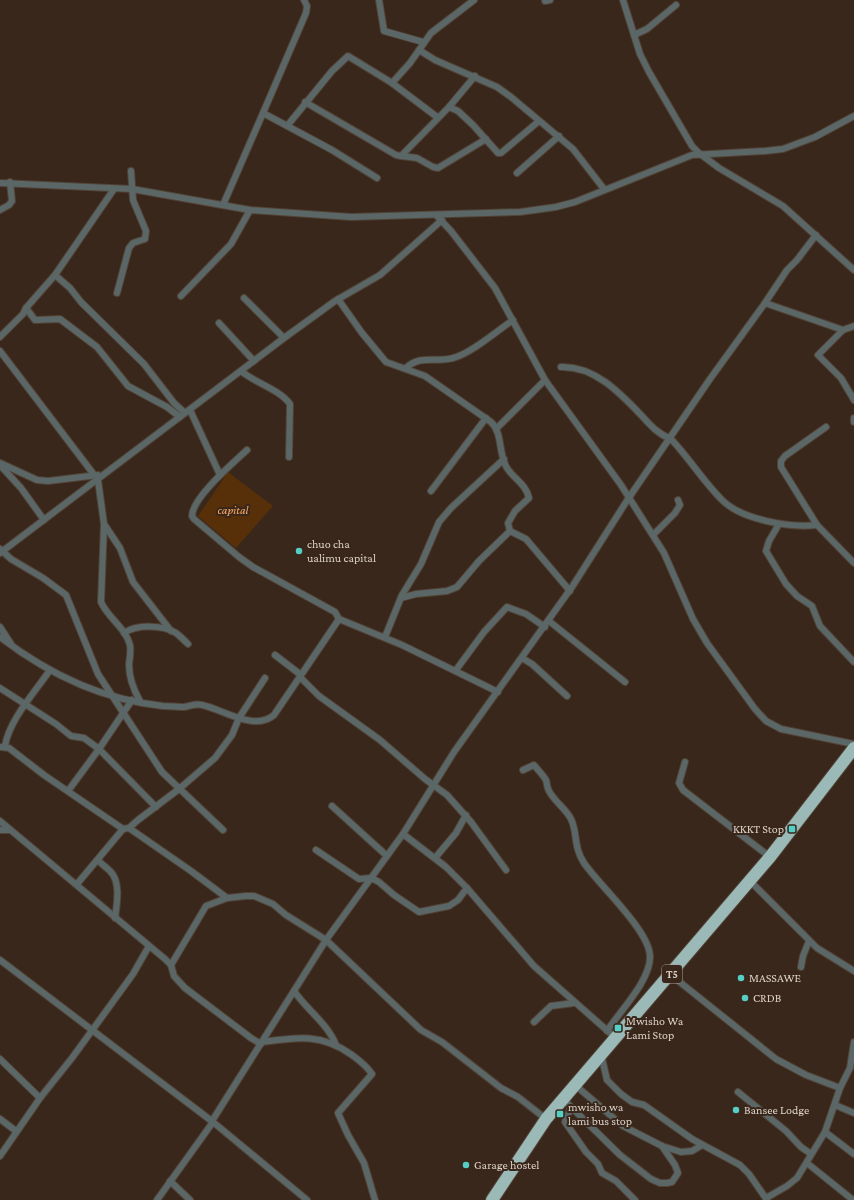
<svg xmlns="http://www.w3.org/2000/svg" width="854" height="1200" font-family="'Crimson Pro',serif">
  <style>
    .green { fill: #57300a }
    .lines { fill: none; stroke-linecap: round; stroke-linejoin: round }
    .street-casing { stroke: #524236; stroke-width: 8 }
    .highway-casing { stroke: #524236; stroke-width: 14 }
    .street { stroke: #5b6766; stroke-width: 6 }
    .highway { stroke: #9bbab7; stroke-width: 12 }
    .poi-dot { fill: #55cec5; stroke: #38271a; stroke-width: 1.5 }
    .labels { text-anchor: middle; stroke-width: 4; stroke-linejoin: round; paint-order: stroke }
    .shield { fill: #38271a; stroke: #ab9d94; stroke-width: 1 }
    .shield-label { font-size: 11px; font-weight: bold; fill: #dcd0c8 }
    .park-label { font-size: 12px; font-style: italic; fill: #fcab67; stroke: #38271a }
    .poi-label { font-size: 12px; fill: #dcd0c8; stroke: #38271a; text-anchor: start }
  </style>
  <rect width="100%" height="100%" fill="#38271a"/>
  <path class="green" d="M228,472L273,506L236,548L198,516Z"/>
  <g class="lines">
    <g class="street-casing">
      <g id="street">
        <path d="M379,0L384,31L423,42"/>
        <path d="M623,0L640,54L649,72L692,146L699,153L719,168L783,206L854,270"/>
        <path d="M545,1L550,0"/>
        <path d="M634,35L647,29L676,5"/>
        <path d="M419,50L435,60L497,87L511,97L573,149L604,189"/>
        <path d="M392,83L410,63L431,33L474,0"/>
        <path d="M305,102L396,155L401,156L449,107L475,76"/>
        <path d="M449,107L458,111L473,125L498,153H501L539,121"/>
        <path d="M263,113L306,13L307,6L304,0"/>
        <path d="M287,126L332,71L348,56L392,83L437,117"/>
        <path d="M401,156L417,158L433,167L438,168L486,139"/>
        <path d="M517,173L559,136"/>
        <path d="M0,183L132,189L250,210L351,217L520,212L556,207L575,202L692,155L765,151L783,149L815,137L854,116"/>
        <path d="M223,205L263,113L332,150L377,178"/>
        <path d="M0,210L9,205L12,201L10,182"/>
        <path d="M436,215L451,231L495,288L545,380L621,485L664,553L693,619L707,643L755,709L766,721L781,729L854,744"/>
        <path d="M55,275L70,288L81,302L144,364L174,403L185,413"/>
        <path d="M117,293L129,248L133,243L145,239L146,231L133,200L131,171"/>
        <path d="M181,296L231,244L250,210"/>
        <path d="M244,298L284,338"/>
        <path d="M338,299L362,333L386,362L425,376L491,422C503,433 498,454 507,468C514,479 526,484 529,498L515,511L508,523L510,531"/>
        <path d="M765,303L843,330"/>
        <path d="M26,308L35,320L60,319L97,347L128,386L167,407L180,417"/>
        <path d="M219,323L254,361"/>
        <path d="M854,326L843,330L818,355L841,378L854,400"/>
        <path d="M0,337L23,314L26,308L55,275L114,189"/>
        <path d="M0,351L98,480L104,524L101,602C108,618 125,627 130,645C131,652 130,657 129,664C129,678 133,689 140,701"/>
        <path d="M561,367C595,366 620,393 642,416C651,426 658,434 671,439C689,458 703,481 722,500C742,520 790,528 817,525"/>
        <path d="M406,368C421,354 435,363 453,358C470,354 497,331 513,320"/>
        <path d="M241,371C255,383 279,389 290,404L289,457"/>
        <path d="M190,410L220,475"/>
        <path d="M854,418V422"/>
        <path d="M826,427L785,456L781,461V467L817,525L854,563"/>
        <path d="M497,428L545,380"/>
        <path d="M247,450C233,463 192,498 192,516L194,519L239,557L253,567L335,612L339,619L402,645L498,692"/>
        <path d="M0,463L37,480L48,481L98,475"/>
        <path d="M0,465L21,488L44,520"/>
        <path d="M431,491L486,418"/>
        <path d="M104,524L120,548L133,582L171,631"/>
        <path d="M779,524L769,541L766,551L786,584L797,596L812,606L820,626L854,662"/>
        <path d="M653,535L675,513L680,505L678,500"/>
        <path d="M0,549L11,559L43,578L66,595L98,674L162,772L223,830"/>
        <path d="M0,553L284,338L335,301L380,275L442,220"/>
        <path d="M401,598L416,594L447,591L457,587L479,561L510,531L526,539L570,591"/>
        <path d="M549,621L625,682"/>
        <path d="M0,627L11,644"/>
        <path d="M124,633C137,624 163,625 176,633C180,636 184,640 188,644"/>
        <path d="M0,637C48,674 103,700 163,706C170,706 178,707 184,707C191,706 196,703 202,705C222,709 255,732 274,715L339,619"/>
        <path d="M385,637L402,595L421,564L439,522L451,508L504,459"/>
        <path d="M275,655L301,675"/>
        <path d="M522,658L532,664L567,696"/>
        <path d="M456,670L484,632L507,607L526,614L545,627"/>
        <path d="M300,677L319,696L380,740L425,779L447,795L471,822L506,870"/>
        <path d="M0,688L56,724L71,736L84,738L99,749L132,700"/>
        <path d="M5,746C9,720 35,692 50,670"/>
        <path d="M0,747L9,748L44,775L123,829L129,828L191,871L227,898"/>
        <path d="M685,762L679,783L683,790L770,857"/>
        <path d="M523,770L534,765C538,770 543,775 546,780C547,783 547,788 549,791C554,801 567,810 571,819C578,834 573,846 584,863C599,885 649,930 650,956C651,980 620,1011 607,1031"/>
        <path d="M68,791L99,749L156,807"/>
        <path d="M332,806L387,856"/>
        <path d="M0,821L165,959L171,965L174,976L185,988L251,1038L261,1044"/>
        <path d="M129,828L138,820L179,789L215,758L232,735L239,718L265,678"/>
        <path d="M0,830H10"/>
        <path d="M403,834L446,867L467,888L534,966L610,1033"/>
        <path d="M316,850L359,879L371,878L379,882L394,895L419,912L449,906L458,900L467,888"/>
        <path d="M435,858L456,833L466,815"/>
        <path d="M98,860C102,865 105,866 110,871C121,881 117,904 115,918"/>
        <path d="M750,881L817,948L854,971"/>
        <path d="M77,884L123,829"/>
        <path d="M0,960L213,1122L307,1200"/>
        <path d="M171,965L206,906L227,898L246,896H254L273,904L286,915L326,940L421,1030L442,1042L501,1088L518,1097L546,1119"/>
        <path d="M801,967L803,956L809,941"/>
        <path d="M671,975L776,1059L806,1075L840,1088"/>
        <path d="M294,991C307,1010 328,1024 336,1045"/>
        <path d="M534,1022L551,1006L574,1003"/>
        <path d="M262,1042C297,1037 322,1033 352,1055C360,1061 366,1065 372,1074L338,1113L348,1135L364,1163L375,1200"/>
        <path d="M601,1054L607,1080L621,1094L632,1102L644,1105L692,1139L740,1165L749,1174L767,1200"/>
        <path d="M0,1059L40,1098"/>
        <path d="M575,1085L623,1126L662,1146L681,1152L692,1151L702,1145"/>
        <path d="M738,1092L786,1131L801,1147L811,1154"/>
        <path d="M564,1100L620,1155L651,1179L660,1183H667L672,1182L678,1173L675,1165L662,1146"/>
        <path d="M835,1105L854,1113"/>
        <path d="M571,1107L565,1122L586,1152L598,1164L602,1173L616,1181L635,1200"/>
        <path d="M0,1119L16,1131"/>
        <path d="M212,1121L326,940L403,834L454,752L572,587L628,499L710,379L765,303L787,270L797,260L816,235"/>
        <path d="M825,1132L854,1154"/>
        <path d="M0,1156L40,1098L72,1058L112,1003L133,974L149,946"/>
        <path d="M807,1163L853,1200"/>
        <path d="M170,1181L190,1200"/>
        <path d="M766,1198L787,1186L797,1178L825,1132L840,1088L850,1068L854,1042"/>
        <path d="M157,1200L213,1122"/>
      </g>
    </g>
    <g class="highway-casing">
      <path id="highway" d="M492,1200L546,1119L770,857L854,748"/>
    </g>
    <use href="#street" class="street"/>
    <use href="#highway" class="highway"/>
  </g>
  <g class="poi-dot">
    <circle cx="299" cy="551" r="4"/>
    <rect x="788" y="825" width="8" height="8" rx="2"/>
    <circle cx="741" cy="978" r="4"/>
    <circle cx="745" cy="998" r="4"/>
    <rect x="614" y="1024" width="8" height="8" rx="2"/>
    <circle cx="736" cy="1110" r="4"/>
    <rect x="556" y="1110" width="8" height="8" rx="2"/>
    <circle cx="466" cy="1165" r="4"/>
  </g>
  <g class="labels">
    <rect class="shield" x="662" y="965" width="20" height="18" rx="3"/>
    <g class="shield-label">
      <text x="672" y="978">T5</text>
    </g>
    <g class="park-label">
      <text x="233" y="514">capital</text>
    </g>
    <g class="poi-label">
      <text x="307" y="548">chuo cha<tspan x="307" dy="14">ualimu capital</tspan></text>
      <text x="784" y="833" text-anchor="end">KKKT Stop</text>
      <text x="749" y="982">MASSAWE</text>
      <text x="753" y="1002">CRDB</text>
      <text x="626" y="1025">Mwisho Wa<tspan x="626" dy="14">Lami Stop</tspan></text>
      <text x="568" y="1111">mwisho wa<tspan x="568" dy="14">lami bus stop</tspan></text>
      <text x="744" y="1114">Bansee Lodge</text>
      <text x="474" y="1169">Garage hostel</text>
    </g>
  </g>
</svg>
